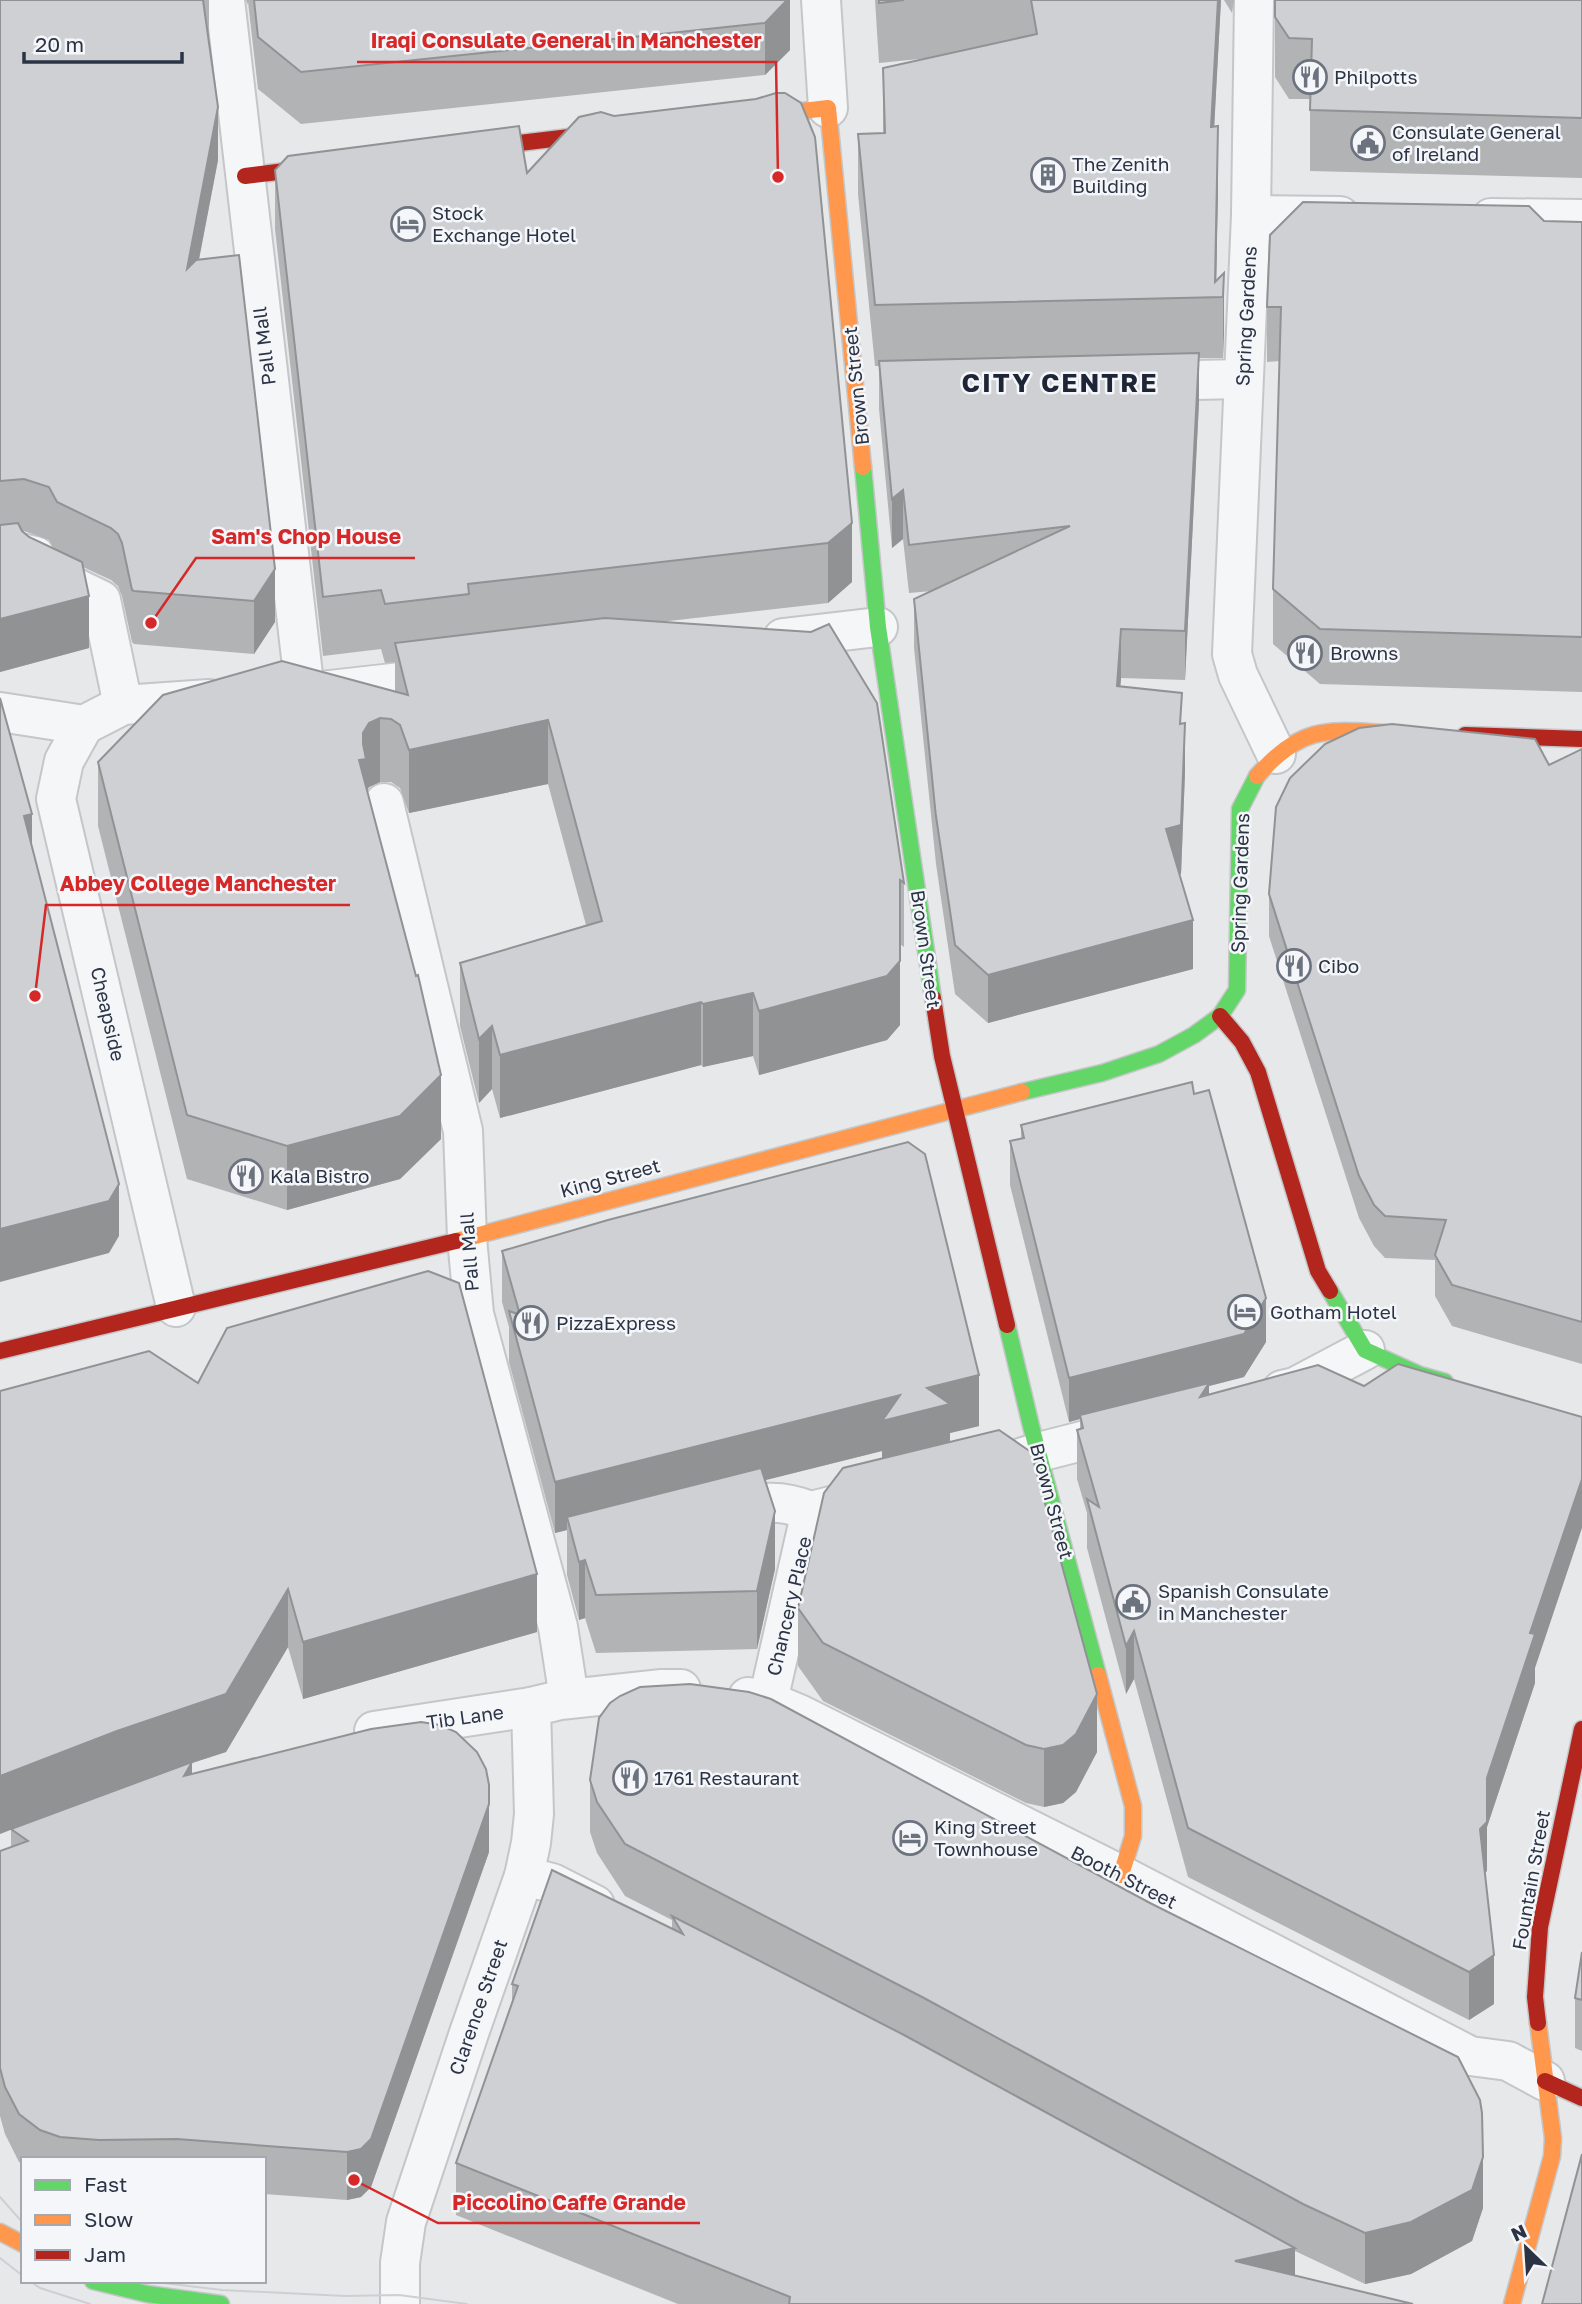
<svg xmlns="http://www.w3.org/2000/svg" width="1582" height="2304" font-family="'Golos Text',sans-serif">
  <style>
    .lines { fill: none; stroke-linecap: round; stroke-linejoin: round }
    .street-casing { stroke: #c4c6c8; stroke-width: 42 }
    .fast-casing { stroke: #c4c6c8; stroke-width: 19 }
    .slow-casing { stroke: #c4c6c8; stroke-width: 19 }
    .jam-casing { stroke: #c4c6c8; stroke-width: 19 }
    .street { stroke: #f5f6f7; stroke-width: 38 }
    .fast { stroke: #63d668; stroke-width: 16 }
    .slow { stroke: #ff974d; stroke-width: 16 }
    .jam { stroke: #b3261e; stroke-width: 16 }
    .tram { stroke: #cecfd2; stroke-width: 2 }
    .wall { fill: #b1b3b5; fill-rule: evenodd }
    .shaded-wall { fill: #909294 }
    .building { fill: #ced0d3; stroke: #909294; stroke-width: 2 }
    .labels { text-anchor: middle; stroke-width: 5; stroke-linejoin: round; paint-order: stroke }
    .poi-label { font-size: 19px; fill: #2b3445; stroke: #f4f6f9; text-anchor: start }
    .street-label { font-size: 19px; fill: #2b3445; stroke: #f4f6f9 }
    .district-label { font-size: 26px; font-weight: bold; letter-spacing: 2px; fill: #1d2536; stroke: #f4f6f9 }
    .leader { fill: none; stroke: #d62828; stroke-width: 2.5 }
    .callout-dot { fill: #d62828; stroke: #f4f6f9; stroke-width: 2.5 }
    .callout-label { font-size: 21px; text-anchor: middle; font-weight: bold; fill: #d62828; stroke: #f4f6f9; stroke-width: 5; stroke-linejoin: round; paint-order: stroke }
  </style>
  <rect width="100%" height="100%" fill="#e6e8ea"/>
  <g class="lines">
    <g class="street-casing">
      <g id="street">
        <path d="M225,0L305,692"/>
        <path d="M821,0L828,108"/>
        <path d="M1254,0L1251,215L1232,654L1238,675L1276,754"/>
        <path d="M1251,215L1340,216"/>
        <path d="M1491,218L1582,219"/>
        <path d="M1145,381L1243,379"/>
        <path d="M0,556L20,553L35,556L39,570L101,600L123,705"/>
        <path d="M783,638L878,627"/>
        <path d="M321,691L446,677"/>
        <path d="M0,712L84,725L123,705L209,699"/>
        <path d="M84,725L64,761L56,799L176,1307"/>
        <path d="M384,803L463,1131L467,1238L474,1314L558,1627L569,1698"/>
        <path d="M1282,1390L1295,1387L1365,1350"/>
        <path d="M1008,1462L1039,1452L1129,1429"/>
        <path d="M811,1511L871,1496"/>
        <path d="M722,1513C760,1503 773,1497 811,1511"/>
        <path d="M748,1697L768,1701L799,1714L1121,1875L1470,2056L1508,2061L1545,2081"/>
        <path d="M768,1701L811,1511"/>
        <path d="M374,1731L531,1707L560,1700L662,1689H681"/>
        <path d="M524,1876L552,1883L595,1905"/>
        <path d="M400,2304V2263L406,2222L469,2033L524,1876L531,1843L534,1814L531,1707"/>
      </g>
    </g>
    <g class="fast-casing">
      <g id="fast">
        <path d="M863,467L878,627L933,998"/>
        <path d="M1022,1092L1102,1073L1159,1054L1194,1035L1220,1016L1237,990L1240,809L1257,776"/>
        <path d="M1330,1291L1365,1350L1420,1375L1445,1382"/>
        <path d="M1007,1325L1031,1426L1098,1675"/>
        <path d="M93,2281L147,2294L221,2304"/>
      </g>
    </g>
    <g class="slow-casing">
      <g id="slow">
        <path d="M751,117L828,108L863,467"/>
        <path d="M1257,776C1306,720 1333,731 1401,734"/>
        <path d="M456,1241L1022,1092"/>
        <path d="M1098,1675L1133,1806V1836L1121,1875"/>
        <path d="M0,2232L23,2244"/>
        <path d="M1512,2304L1552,2156L1553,2138L1538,2023"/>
      </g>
    </g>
    <g class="jam-casing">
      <g id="jam">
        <path d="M469,149L611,132"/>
        <path d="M245,176L326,166"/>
        <path d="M1465,735L1582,739"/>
        <path d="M933,998L942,1056L1007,1325"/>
        <path d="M1220,1016L1242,1042L1258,1072L1318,1271L1330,1291"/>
        <path d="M0,1351L456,1241"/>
        <path d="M1538,2023L1535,1997L1540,1927L1582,1729"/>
        <path d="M1545,2081L1582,2098"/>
      </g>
    </g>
    <use href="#street" class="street"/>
    <use href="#fast" class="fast"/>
    <use href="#slow" class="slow"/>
    <use href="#jam" class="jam"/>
    <g class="tram">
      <path d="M0,2197L23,2223"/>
      <path d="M0,2258L23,2276"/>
      <path d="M30,2281L40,2288L90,2304"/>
      <path d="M147,2281L222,2290L345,2296L399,2295L467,2304"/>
    </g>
  </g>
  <g class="wall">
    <path d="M0,0H209V40L218,160L199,260L275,622L254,654L134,644L132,642L122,596L118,586L111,580L83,567L89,648L0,672ZM24,531L49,540L54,549L29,537L23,532Z"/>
    <path d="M246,0H790V50L765,75L301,124L258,89L248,2V5Z"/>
    <path d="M875,0H1221L1214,126L1218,187L1216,281L1224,273L1223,358H1199V402L1185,680L1121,678L1120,686L1182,723L1185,772L1181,874L1179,875L1193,969L988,1023L955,994L936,864L914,648V599L932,591L909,593L903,539L892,548L879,409V366H875L858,194V134L883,133V68L930,58L879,63Z"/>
    <path d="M1224,0H1234L1232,13Z"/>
    <path d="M1275,0H1582V178L1310,171V99H1289L1275,77Z"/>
    <path d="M579,117L852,582L828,603L660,622L904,883V947L900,944V1025L887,1040L759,1075L753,1056L703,1067L701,1065L500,1118L492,1089L479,1103L460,1026V963L586,925L548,784L409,813L400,788L391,782H380L369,787L367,790L441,1139L400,1179L287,1210L187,1179L98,826V762L395,692V662L385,663L381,649L323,656L275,229V170L527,173Z"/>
    <path d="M1544,221L1582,222V692L1320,684L1273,644V589L1280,361L1267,362V307Z"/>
    <path d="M1582,749V1364L1452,1326L1435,1296V1260L1385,1258L1374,1246L1359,1218L1269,936V894Z"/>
    <path d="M1194,1094L1266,1342L1244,1377L1209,1386V1394L1535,1668V1683L1487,1827V1871L1485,1872L1494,2004L1469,2020L1188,1877L1134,1679L1126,1694L1087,1548V1513L1077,1479V1430L1080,1429V1419L1069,1422L1010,1185V1141L1021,1138V1125Z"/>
    <path d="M502,1251L979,1426L950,1433V1442L1097,1752L1076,1792L1063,1803L1044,1807L1026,1803L823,1701L798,1666V1608L882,1459V1451L765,1480L775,1569L757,1649L596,1653L585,1618L579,1620L567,1575V1530L555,1533L509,1362V1327L502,1302Z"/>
    <path d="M0,1391L537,1632L303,1699L288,1647L226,1752L192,1763V1774L489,1833V1852L371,2187L361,2197L347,2200L264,2194V2159H23V2165L19,2162L5,2134L0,2116V1851L11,1847V1830Z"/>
    <path d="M590,1780L1483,2208L1472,2241L1411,2274L1365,2284L1295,2251V2276L1413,2304H678L456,2215V2163L512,2004V1984L672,1928V1920L625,1896L597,1853L590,1832Z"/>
    <path d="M1582,1952V2051L1575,2048V1998Z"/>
  </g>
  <g class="shaded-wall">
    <path d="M787,0H790V50L765,75V23Z"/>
    <path d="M1218,0H1221L1211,187V127Z"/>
    <path d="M218,107V160L187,321V269Z"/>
    <path d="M1218,126V187L1216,297H1215Z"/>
    <path d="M1224,273V334L1223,358V297Z"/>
    <path d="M1199,353V402L1185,680V631Z"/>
    <path d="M903,490V539L892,548V499Z"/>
    <path d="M852,523V582L828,603V543Z"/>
    <path d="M275,569V622L254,654V601Z"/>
    <path d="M89,596V648L0,672V619Z"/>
    <path d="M1121,629V678L1117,735V686Z"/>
    <path d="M380,718V782L369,787L366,792L359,760L363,733L369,723Z"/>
    <path d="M548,720V784L409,813V750Z"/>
    <path d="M1185,723V772L1181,874L1166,877V829Z"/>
    <path d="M32,814V867L24,816Z"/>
    <path d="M900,880V1025L887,1040L759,1075V1011Z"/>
    <path d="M1193,920V969L988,1023V975Z"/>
    <path d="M753,993V1056L703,1067V1004Z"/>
    <path d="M701,1002V1065L500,1118V1055Z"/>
    <path d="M492,1026V1089L479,1103V1039Z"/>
    <path d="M441,1075V1139L400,1179L287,1210V1146Z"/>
    <path d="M119,1184V1236L109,1253L0,1282V1229Z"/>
    <path d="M1266,1298V1342L1244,1377L1209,1386V1431L1080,1415V1419L1069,1422V1378Z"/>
    <path d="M979,1375V1426L950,1433V1455L882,1472V1451L570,1529L567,1517V1530L555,1533V1482Z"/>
    <path d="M1582,1479V1528L1535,1668V1683L1487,1827V1778L1530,1633Z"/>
    <path d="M775,1511V1569L757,1649V1591Z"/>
    <path d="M585,1560V1618L579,1620V1562Z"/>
    <path d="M537,1574V1632L303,1699V1642Z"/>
    <path d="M288,1589V1647L226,1752L192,1763V1810L117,1789L0,1834V1776Z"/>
    <path d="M1134,1631V1679L1126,1694V1646Z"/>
    <path d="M1097,1694V1752L1076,1792L1063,1803L1044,1807V1749Z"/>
    <path d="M489,1785V1852L371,2187L361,2197L347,2200V2152Z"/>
    <path d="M1487,1822V1871L1480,1878V1829Z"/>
    <path d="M1494,1955V2004L1469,2020V1972Z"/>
    <path d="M1483,2157V2208L1472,2241L1411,2274L1365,2284V2233Z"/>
    <path d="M1295,2248V2300L1235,2261Z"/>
  </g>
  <g class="building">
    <path d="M0,0H203L218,107L187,269L196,260L239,255L275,569L254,601L134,591L132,590L122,543L118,534L111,528L57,502L49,487L24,479L0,481Z"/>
    <path d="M254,0H787L765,23L301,72L258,37Z"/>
    <path d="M879,0H904L879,3Z"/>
    <path d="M1031,0H1218L1211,127L1218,126L1215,282L1224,273L1223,297L875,305L858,134L885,133L883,68L1037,34Z"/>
    <path d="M1275,0H1582V118L1310,110L1312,39L1289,38L1275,17Z"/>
    <path d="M776,93H785L801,103L815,137L852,523L828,543L468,584L469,594L385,604L381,590L323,597L275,170L288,156L519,126L527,173L579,117L601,112L614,116L756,99Z"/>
    <path d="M1303,202L1529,206L1544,221L1582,222V637L1320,629L1273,589L1281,307H1267L1270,235Z"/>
    <path d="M1199,353L1185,631L1121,629L1117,686L1182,693L1180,724L1185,723L1181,825L1166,829L1193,920L988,975L955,945L936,816V817L914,599L1070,526L909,545L903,490L892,499L879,361Z"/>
    <path d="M18,523L22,531L29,537L82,562L89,596L0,619V525Z"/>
    <path d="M605,618L811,632L829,624L877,703L904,883L900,880V961L887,976L759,1011L753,993L703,1004L701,1002L500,1055L492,1026L479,1039L460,963L602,921L548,720L409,750L400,725L391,719L380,718L369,723L363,733V744L366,759L359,760L416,976L418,975L441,1075L400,1116L287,1146L187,1115L98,762L163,695L282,661L408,695L395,643Z"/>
    <path d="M0,698L32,814L24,816L119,1184L109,1201L0,1229Z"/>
    <path d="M1392,724L1535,739L1549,765L1582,749V1322L1452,1285L1435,1255L1446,1220L1385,1216L1374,1205L1359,1176L1269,894L1276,807L1290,778L1325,744L1359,728Z"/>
    <path d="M1192,1082L1194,1094L1209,1090L1266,1298L1244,1334L1069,1378L1010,1141L1024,1138L1021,1125Z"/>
    <path d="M908,1142L925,1154L979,1375L927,1388L950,1404L882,1421L900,1395L555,1482L509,1311L520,1315L502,1251L608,1220Z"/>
    <path d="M428,1271L459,1283L537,1574L303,1642L288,1589L226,1694L117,1731L0,1776V1391L149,1351L198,1383L227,1328Z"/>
    <path d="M1398,1364L1582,1417V1479L1530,1633L1535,1634L1487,1778V1822L1480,1829L1494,1955L1469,1972L1188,1828L1134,1631L1126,1646L1087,1499L1099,1507L1077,1430L1083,1428L1080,1415L1209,1383L1200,1397L1318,1365L1364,1386Z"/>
    <path d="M999,1430L1031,1452L1097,1694L1076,1734L1063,1745L1044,1749L1026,1745L823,1643L798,1608L824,1493L843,1468Z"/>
    <path d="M761,1468L775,1511L757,1591L596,1595L585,1560L579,1562L567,1517Z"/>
    <path d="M690,1684L749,1692L771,1699L1150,1903L1458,2057L1480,2100L1482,2113L1483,2157L1472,2190L1411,2222L1365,2233L1303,2204L924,1998L625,1844L597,1802L590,1780L599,1718L610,1703L620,1696L640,1687Z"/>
    <path d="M421,1722L440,1725L456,1732L477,1752L486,1769L489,1785V1804L371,2139L361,2149L347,2152L177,2139L99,2140L60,2137L40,2130L19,2114L5,2087L0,2068V1851L28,1841L11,1829L192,1762L184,1776L371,1729Z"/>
    <path d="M552,1870L683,1934L672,1916L904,2035L1295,2248L1235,2261L1413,2304H789L790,2297L456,2163L518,1986L512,1984Z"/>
    <path d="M1582,1952V2000L1575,1998Z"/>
    <path d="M1582,2154V2304H1542Z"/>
  </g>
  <defs>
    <g id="restaurant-ring" transform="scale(1.75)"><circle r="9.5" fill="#f4f6f9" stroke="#6c737f" stroke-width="1.5"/><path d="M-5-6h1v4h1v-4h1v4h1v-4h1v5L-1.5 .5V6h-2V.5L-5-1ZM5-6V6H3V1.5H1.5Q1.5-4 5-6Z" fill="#6c737f"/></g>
    <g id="civic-ring" transform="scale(1.75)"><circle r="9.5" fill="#f4f6f9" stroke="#6c737f" stroke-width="1.5"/><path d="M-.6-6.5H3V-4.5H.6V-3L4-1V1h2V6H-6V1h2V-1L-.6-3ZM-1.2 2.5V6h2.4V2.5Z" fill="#6c737f"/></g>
    <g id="building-ring" transform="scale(1.75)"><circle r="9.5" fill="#f4f6f9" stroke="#6c737f" stroke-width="1.5"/><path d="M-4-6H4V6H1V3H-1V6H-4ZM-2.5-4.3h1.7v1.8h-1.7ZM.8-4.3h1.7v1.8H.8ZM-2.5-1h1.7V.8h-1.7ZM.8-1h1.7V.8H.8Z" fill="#6c737f"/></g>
    <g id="hotel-ring" transform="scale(1.75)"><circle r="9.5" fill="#f4f6f9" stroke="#6c737f" stroke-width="1.5"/><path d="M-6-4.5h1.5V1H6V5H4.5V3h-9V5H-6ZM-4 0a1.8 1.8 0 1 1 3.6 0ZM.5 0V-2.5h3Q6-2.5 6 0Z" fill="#6c737f"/></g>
  </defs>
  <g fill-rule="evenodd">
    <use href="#restaurant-ring" x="1310" y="77"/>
    <use href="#civic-ring" x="1368" y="143"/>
    <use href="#building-ring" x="1048" y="175"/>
    <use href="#hotel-ring" x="408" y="224"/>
    <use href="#restaurant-ring" x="1305" y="653"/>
    <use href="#restaurant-ring" x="1294" y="966"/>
    <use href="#restaurant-ring" x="246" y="1176"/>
    <use href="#hotel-ring" x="1245" y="1312"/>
    <use href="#restaurant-ring" x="531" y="1323"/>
    <use href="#civic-ring" x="1133" y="1602"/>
    <use href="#restaurant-ring" x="630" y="1778"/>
    <use href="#hotel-ring" x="910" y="1838"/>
  </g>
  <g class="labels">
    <g class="poi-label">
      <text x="1334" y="84">Philpotts</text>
      <text x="1392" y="139">Consulate General<tspan x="1392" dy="22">of Ireland</tspan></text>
      <text x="1072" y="171">The Zenith<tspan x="1072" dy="22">Building</tspan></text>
      <text x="432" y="220">Stock<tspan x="432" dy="22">Exchange Hotel</tspan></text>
      <text x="1330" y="660">Browns</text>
      <text x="1318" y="973">Cibo</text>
      <text x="270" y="1183">Kala Bistro</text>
      <text x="1270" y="1319">Gotham Hotel</text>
      <text x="556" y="1330">PizzaExpress</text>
      <text x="1158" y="1598">Spanish Consulate<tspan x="1158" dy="22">in Manchester</tspan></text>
      <text x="654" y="1785">1761 Restaurant</text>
      <text x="934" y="1834">King Street<tspan x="934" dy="22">Townhouse</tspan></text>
    </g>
    <g class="street-label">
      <text transform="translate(1246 316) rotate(-87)" y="7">Spring Gardens</text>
      <text transform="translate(264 346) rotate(-97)" y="7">Pall Mall</text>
      <text transform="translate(856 386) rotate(-96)" y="7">Brown Street</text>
      <text transform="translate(1240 883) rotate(-88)" y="7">Spring Gardens</text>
      <text transform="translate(926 949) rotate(82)" y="7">Brown Street</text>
      <text transform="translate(108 1014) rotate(77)" y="7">Cheapside</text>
      <text transform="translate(610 1178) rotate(-15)" y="7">King Street</text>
      <text transform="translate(469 1252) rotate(-94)" y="7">Pall Mall</text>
      <text transform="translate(1052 1501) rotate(75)" y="7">Brown Street</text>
      <text transform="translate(789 1606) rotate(-77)" y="7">Chancery Place</text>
      <text transform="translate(465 1717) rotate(-8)" y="7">Tib Lane</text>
      <text transform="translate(1124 1877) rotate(27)" y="7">Booth Street</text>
      <text transform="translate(1531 1880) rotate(-80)" y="7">Fountain Street</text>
      <text transform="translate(478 2007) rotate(-71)" y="7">Clarence Street</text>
    </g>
    <g class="district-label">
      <text x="1060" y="392">CITY CENTRE</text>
    </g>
  </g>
  <path class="leader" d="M778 177L776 62H357M151 623L196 558H415M35 996L46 905H350M354 2180L438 2223H700"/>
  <g class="callout-dot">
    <circle cx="778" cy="177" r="7"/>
    <circle cx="151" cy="623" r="7"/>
    <circle cx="35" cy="996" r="7"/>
    <circle cx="354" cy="2180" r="7"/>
  </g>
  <g class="callout-label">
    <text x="566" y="48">Iraqi Consulate General in Manchester</text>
    <text x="306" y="544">Sam's Chop House</text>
    <text x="198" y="891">Abbey College Manchester</text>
    <text x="569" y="2210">Piccolino Caffe Grande</text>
  </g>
  <rect x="21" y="2157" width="245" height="126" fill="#f4f6f9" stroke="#a4a8b1" stroke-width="2"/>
  <rect x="35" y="2180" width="35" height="10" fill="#63d668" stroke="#a4a8b1" stroke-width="2"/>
  <text x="84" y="2192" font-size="21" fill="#2b3445">Fast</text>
  <rect x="35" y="2215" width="35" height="10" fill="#ff974d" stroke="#a4a8b1" stroke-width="2"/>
  <text x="84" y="2227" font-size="21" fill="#2b3445">Slow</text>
  <rect x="35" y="2250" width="35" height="10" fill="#b3261e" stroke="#a4a8b1" stroke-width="2"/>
  <text x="84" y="2262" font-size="21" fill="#2b3445">Jam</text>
  <g transform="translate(1526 2248) rotate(335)" stroke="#f4f6f9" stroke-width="5" paint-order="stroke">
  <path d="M0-5L12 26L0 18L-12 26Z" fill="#2b3445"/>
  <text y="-10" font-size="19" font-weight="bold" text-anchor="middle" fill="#2b3445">N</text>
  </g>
  <path d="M24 52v10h158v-10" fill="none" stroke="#2b3445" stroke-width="3.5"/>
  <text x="35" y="52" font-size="21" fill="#2b3445" stroke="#f4f6f9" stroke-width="5" paint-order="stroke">20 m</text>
</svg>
